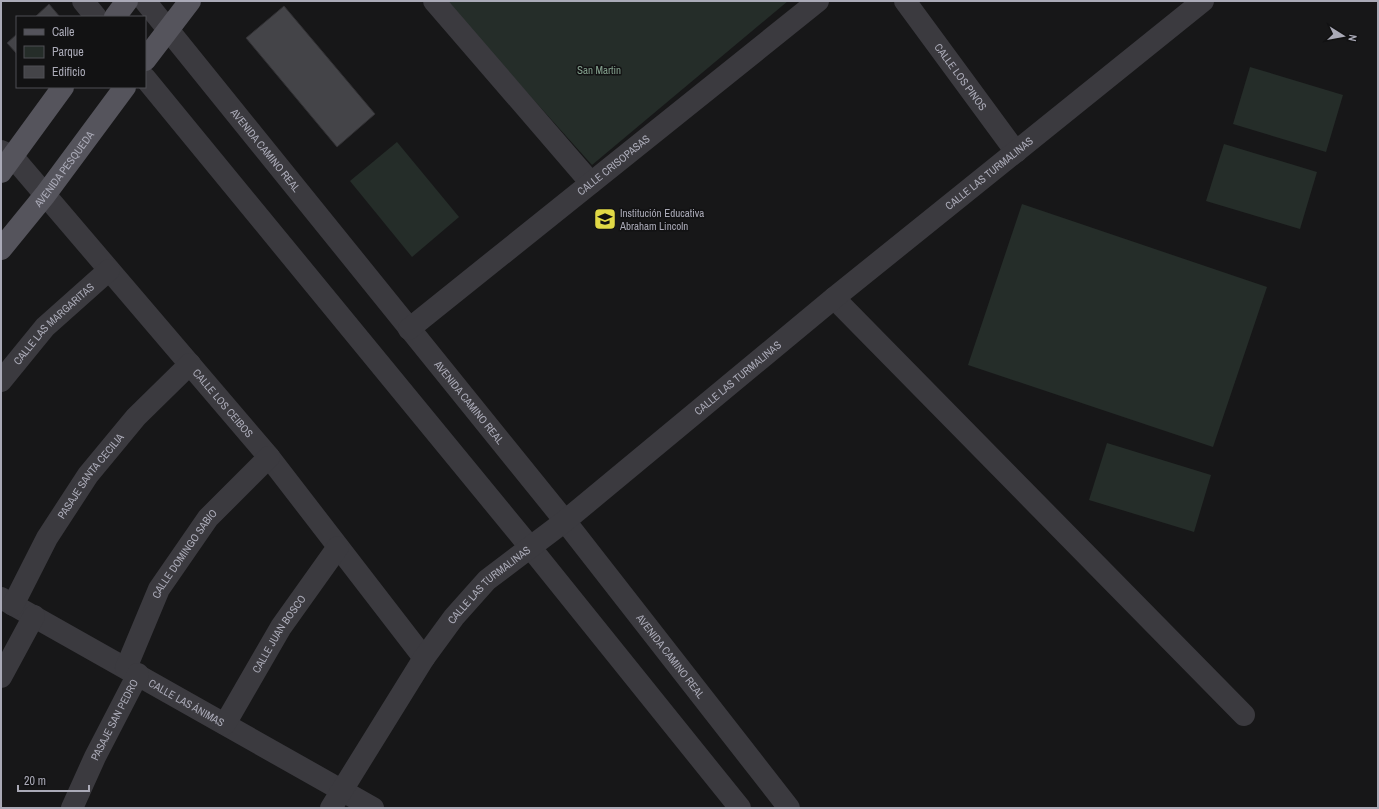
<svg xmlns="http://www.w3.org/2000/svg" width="1379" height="809" font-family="'Archivo Narrow',sans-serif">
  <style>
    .green { fill: #252d29 }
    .building { fill: #444448; stroke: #323134 }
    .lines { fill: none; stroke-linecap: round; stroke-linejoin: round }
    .minor { stroke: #3b3a3f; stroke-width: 22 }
    .major { stroke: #55545c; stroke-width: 22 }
    .labels { text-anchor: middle; stroke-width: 3; stroke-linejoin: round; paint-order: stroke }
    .park-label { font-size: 11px; fill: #83a08d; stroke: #121213 }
    .street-label { font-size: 11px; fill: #aaaab7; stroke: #121213 }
    .poi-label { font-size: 11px; fill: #aaaab7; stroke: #121213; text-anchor: start }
  </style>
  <rect width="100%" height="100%" fill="#171718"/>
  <g class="green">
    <path d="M446,1H788L592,165L446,2Z"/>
    <path d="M1250,67L1343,95L1326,152L1233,124Z"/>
    <path d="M397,142L459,217L412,257L350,181Z"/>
    <path d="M1224,144L1317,172L1300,229L1206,201Z"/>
    <path d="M1022,204L1267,287L1213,447L968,365Z"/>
    <path d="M1107,443L1211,475L1194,532L1089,500Z"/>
  </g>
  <g class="building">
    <path d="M49,4L60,17H35Z"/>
    <path d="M284,6L375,114L337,147L246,38Z"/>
    <path d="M17,34V54L7,43Z"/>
  </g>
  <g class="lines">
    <g class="minor">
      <path d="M83,1L96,17"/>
      <path id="s1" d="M145,1L565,521L789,808"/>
      <path d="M434,1L591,183"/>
      <path id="s2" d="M905,1L1016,152"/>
      <path d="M145,78L530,547L740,808"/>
      <path id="s3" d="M1,151L12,156L269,457L424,658"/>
      <path d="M834,298L1244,715"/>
      <path id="s4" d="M409,329L818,1"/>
      <path id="s5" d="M1,381L45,327L109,270"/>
      <path id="s6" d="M1,598L373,808"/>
      <path id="s7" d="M13,605L47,538L88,475L136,417L190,364"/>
      <path id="s8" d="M126,668L159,589L208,518L269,457"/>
      <path d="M1,677L34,616"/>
      <path id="s9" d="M225,724L281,627L338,547"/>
      <path id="s10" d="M72,808L95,757L138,674"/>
      <path id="s11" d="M331,808L424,658L454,617L487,580L565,521L834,298L1203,1"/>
    </g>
    <g class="major">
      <path d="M115,17L127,1"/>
      <path d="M145,60L190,1"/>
      <path d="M1,172L63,87"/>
      <path id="s12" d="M1,249L45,195L125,87"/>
    </g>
  </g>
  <defs>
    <g id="school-square" transform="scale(1.15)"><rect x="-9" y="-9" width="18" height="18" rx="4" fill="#e1d946" stroke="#121213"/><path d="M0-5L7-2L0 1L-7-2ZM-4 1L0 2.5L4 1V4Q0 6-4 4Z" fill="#111"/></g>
  </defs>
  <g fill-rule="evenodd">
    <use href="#school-square" x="605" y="219"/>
  </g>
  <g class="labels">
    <g class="park-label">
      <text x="599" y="74">San Martin</text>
    </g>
    <g class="street-label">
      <text dy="4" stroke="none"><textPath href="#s2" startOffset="94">CALLE LOS PINOS</textPath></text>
      <text dy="4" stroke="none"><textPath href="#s1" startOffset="192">AVENIDA CAMINO REAL</textPath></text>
      <text dy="4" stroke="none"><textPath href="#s4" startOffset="262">CALLE CRISOPASAS</textPath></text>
      <text dy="4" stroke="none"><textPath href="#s12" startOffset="102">AVENIDA PESQUEDA</textPath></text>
      <text dy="4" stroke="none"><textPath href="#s11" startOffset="923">CALLE LAS TURMALINAS</textPath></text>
      <text dy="4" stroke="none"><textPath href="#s5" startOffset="78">CALLE LAS MARGARITAS</textPath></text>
      <text dy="4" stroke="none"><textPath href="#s11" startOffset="599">CALLE LAS TURMALINAS</textPath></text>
      <text dy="4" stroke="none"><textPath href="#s3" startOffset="337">CALLE LOS CEIBOS</textPath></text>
      <text dy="4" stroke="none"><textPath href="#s1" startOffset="516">AVENIDA CAMINO REAL</textPath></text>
      <text dy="4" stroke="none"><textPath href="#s7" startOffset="151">PASAJE SANTA CECILIA</textPath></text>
      <text dy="4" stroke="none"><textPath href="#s8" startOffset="129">CALLE DOMINGO SABIO</textPath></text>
      <text dy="4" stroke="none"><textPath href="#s11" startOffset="275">CALLE LAS TURMALINAS</textPath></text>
      <text dy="4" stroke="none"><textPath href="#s9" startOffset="105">CALLE JUAN BOSCO</textPath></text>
      <text dy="4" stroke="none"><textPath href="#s1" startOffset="840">AVENIDA CAMINO REAL</textPath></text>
      <text dy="4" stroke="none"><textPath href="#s6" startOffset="213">CALLE LAS ÁNIMAS</textPath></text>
      <text dy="4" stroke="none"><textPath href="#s10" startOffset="98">PASAJE SAN PEDRO</textPath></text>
    </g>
    <g class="poi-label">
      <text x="620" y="217">Institución Educativa<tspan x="620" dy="13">Abraham Lincoln</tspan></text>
    </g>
  </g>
  <rect width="1379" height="809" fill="none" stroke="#aaaab7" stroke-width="4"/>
  <rect x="16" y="16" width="130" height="72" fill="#121213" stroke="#4f4f55"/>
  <rect x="24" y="29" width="20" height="6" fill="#55545c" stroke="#4f4f55"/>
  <text x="52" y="36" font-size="12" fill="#aaaab7">Calle</text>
  <rect x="24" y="46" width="20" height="12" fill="#252d29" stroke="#4f4f55"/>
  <text x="52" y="56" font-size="12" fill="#aaaab7">Parque</text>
  <rect x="24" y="66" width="20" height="12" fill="#444448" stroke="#4f4f55"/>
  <text x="52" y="76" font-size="12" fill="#aaaab7">Edificio</text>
  <g transform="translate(1343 36) rotate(101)" stroke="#121213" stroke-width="3" paint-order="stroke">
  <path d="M0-3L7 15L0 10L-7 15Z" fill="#aaaab7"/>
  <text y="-6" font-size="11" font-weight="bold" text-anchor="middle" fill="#aaaab7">N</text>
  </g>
  <path d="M18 785v6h71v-6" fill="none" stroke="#aaaab7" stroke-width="2"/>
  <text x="24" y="785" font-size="12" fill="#aaaab7" stroke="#121213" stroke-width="3" paint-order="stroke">20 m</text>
</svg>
